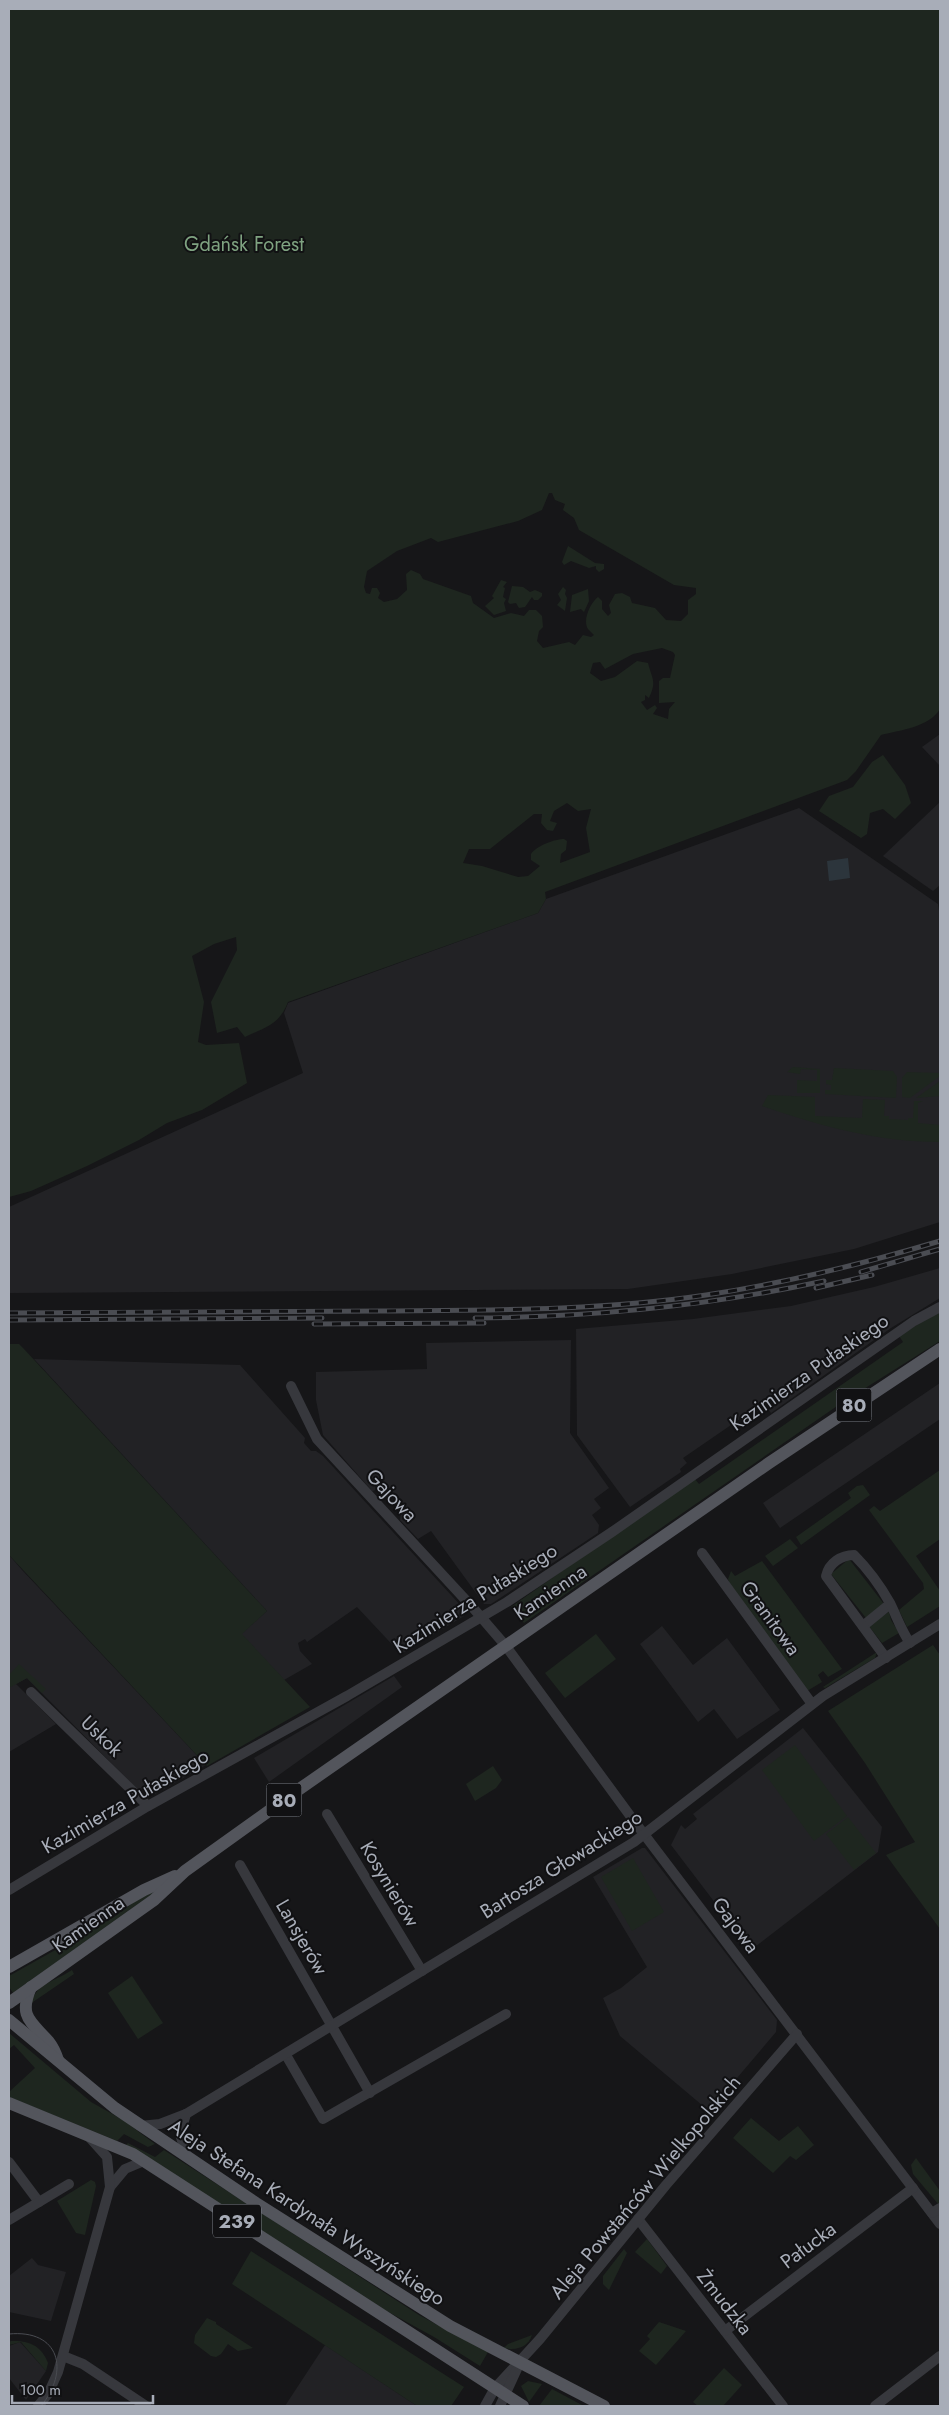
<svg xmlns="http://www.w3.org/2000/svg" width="949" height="2415" font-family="Jost,sans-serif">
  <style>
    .built { fill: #222225 }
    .green { fill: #1e261f; fill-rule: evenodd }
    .water { fill: #2c353c }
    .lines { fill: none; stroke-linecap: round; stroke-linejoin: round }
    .minor { stroke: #37383d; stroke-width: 10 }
    .major { stroke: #53555c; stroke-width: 12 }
    .tram { stroke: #4a4c52; stroke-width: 1 }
    .rail-casing { stroke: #4a4c52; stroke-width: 5 }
    .rail { stroke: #111113; stroke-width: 3; stroke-dasharray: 9; stroke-linecap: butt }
    .labels { text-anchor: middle; stroke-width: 4; stroke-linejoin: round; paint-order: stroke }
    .shield { fill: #111113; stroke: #7b7e86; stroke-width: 1 }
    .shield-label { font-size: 19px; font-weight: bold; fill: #a8adb8 }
    .park-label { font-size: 20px; fill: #7fa381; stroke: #111113 }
    .street-label { font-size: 20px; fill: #a8adb8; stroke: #111113 }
  </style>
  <rect width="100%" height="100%" fill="#161618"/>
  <g class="built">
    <path d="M940,734V766L922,747Z"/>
    <path d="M940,802V885L933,891L883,856Z"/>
    <path d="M799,808L938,904L940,917V1222L854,1249L732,1274L628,1289L9,1293V1207L303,1073L284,1013L288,1003L538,913L546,899Z"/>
    <path d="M940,1268V1298L891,1328L771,1413L763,1403L683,1458L687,1463L680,1469L681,1472L630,1507L577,1435L576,1329L693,1319L791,1306L874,1287Z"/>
    <path d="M571,1340L570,1433L609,1488L594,1499L601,1508L592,1515L599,1525L598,1533L491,1604H484L431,1531L418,1539L400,1520L403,1505L389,1491L379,1489L372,1491L323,1435L316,1400V1372L427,1369L426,1343Z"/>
    <path d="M34,1359L240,1365L305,1438L304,1443L311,1451H316L323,1456L463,1608L464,1616L401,1654L357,1607L307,1642L305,1639L298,1643L300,1651L312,1664L284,1680L241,1634L267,1611Z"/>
    <path d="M940,1383V1419L780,1528L763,1503Z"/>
    <path d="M9,1555L22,1570L206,1765L155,1794H142L27,1678L16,1684L56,1724L9,1752Z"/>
    <path d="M662,1626L693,1665L727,1638L780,1710L737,1739L714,1709L698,1722L640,1644Z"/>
    <path d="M394,1676L402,1687L269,1782L254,1758Z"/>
    <path d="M803,1728L882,1827L878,1852L751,1950L671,1845L681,1825L685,1829L697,1819L693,1814Z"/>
    <path d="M642,1848H645L777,2020L776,2032L709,2111L620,2036L603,1998L621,1988L647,1967L593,1877Z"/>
    <path d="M32,2258L38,2265L66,2272L51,2321L9,2312V2276Z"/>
    <path d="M20,2342L46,2371L26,2400L9,2378V2346Z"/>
    <path d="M325,2345L417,2406H285Z"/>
  </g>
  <g class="green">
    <path d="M9,9H940V709C929,727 901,730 881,735L856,771L847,780L545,892L546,899L538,913L288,1002C279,1025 266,1027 245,1037L237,1027L217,1033L211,1002L237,950L236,937L214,944L192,956L204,1002L198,1042L206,1045L239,1043L247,1083L202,1110L167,1123L139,1140L87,1166L31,1191L9,1197ZM549,493H552L555,500L565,504L563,510L574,518L579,530L674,585L696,588V594L688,600V614L681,621L666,620L655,608L632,603L630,597L622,593L615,594L609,605L611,613L608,616L602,609V601L598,597C591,602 582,620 588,629C590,631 592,633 594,635L591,637L583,635L575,645L569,642L543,648L537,641L539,631L543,627L542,616L536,610H529L524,616L511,613L494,618L473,603L471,596L423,579L420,574L411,570L406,574L407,590L397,599L384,602L378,598L380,593L377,588H372L370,594L366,593L364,587L367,571L397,551L431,538L438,542L518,521L542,510ZM662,648L673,652L675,655L670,678H663L659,681V703L675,702L669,709L668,719L653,714L657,708L655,705L647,710L641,702L645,700V695L649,698C657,681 652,679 648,663L637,661L615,677L601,681L590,673L593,663L600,662L605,669L633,654ZM567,803L578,811L591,809L586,828L590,852L560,863L561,854L566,850L567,841L564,839C555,839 536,846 531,854V860L540,866L528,876L518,877L482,866L463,863L469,849H490L534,814H542L541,823L547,830L553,831L557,823L550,821L554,811Z"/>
    <path d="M568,546L595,563L604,564V569L599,572L596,569V566L589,568L571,561L564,565L562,562Z"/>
    <path d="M501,580L507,582L503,587L505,588L503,597L506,599L504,603L506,611L494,615L485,606L494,598L492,596Z"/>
    <path d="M512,586L523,587L530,592L535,590L542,593V596L538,600H534L532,597L525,607L519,608L516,603L510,604L508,602Z"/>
    <path d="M563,587L566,590L565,594L567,598L565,611L557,605L561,600L558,594Z"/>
    <path d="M588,589L589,601L584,612L581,609L570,612L572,595Z"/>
    <path d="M883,755L905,785L911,803L895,819L883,809L870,813L867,834L861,838L819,811L829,796L853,787L872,762Z"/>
    <path d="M793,1067L820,1069V1093H797V1080L817,1081V1070L801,1069L800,1074L787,1072Z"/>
    <path d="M834,1068L893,1071L897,1077L896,1098L825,1094V1090H831V1085L826,1084V1080H832Z"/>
    <path d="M907,1072L940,1073V1076L910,1098L902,1097V1078Z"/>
    <path d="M940,1081V1096L916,1098Z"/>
    <path d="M768,1095L815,1097V1116L862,1118L863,1099L885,1100L884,1116H889V1119L908,1120V1118H913L914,1101H923L918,1103V1123L940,1125V1142C878,1142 820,1126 762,1106Z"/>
    <path d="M940,1311V1341L840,1404L524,1623L511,1607L694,1478L699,1484L903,1342L899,1336Z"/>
    <path d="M9,1344H19L24,1349L267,1611L242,1634L310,1707L207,1766L9,1555Z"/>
    <path d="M940,1470V1539L916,1556L940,1591V1606L907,1627L899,1610L924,1589L923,1583L869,1510L874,1506L880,1511Z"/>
    <path d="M863,1485L870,1495L801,1545L796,1537L851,1498L848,1493L857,1486Z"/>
    <path d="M790,1539L798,1548L773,1566L765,1556Z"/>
    <path d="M849,1559L884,1604L866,1618L831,1574Z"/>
    <path d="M762,1561L842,1669L828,1677L823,1671L818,1675L822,1682L807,1691L729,1583L728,1579L731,1571L735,1576Z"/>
    <path d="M889,1612L891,1620L899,1633L882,1643L868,1625Z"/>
    <path d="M596,1634L616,1659L565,1698L545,1673Z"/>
    <path d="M933,1645L940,1655V1929L886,1855L915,1842L865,1763L828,1711Z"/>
    <path d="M877,1652L875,1658L825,1688L823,1687Z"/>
    <path d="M19,1664L46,1689L42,1693L27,1678L9,1688V1675Z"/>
    <path d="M795,1745L847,1816L814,1841L762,1770Z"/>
    <path d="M493,1766L502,1780L496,1788L475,1801L466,1784Z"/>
    <path d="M848,1817L876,1853L854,1870L826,1834Z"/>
    <path d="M633,1858L664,1912L632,1931L601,1877Z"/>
    <path d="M162,1887L13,1993L9,1987V1976L114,1917L142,1896Z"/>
    <path d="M72,1970L74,1974L30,2004C38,1982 54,1982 72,1970Z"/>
    <path d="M132,1976L163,2023L138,2039L108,1993Z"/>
    <path d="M9,2033L91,2102L123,2120L155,2144L148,2147L124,2134L117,2141L9,2097V2092L35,2068L14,2045L9,2049Z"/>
    <path d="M751,2118L779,2141L798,2126L814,2145L796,2160L790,2156L773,2173L733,2138Z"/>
    <path d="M128,2143L155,2157L164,2150L419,2315L488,2352L480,2366L434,2337L383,2309L126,2145Z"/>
    <path d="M916,2158L940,2191L939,2205L913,2174L911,2165Z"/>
    <path d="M91,2180L95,2182L96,2186L85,2235L76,2233L57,2201Z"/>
    <path d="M647,2239L667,2266L661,2274L635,2252Z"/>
    <path d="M624,2249L627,2253L609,2290L603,2284V2276Z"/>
    <path d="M251,2251L464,2387L451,2406H417L232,2284Z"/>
    <path d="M207,2318L216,2322V2324L253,2348L238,2351L228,2344L221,2354L216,2357L211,2356L194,2343L195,2335Z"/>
    <path d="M659,2322L686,2331L656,2365L639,2351L650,2339L647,2336Z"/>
    <path d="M532,2335C528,2347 517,2351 504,2348L508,2344Z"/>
    <path d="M11,2341C29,2340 42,2346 48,2363L46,2371L21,2342L9,2345V2342Z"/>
    <path d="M724,2368L742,2385L723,2406H698L693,2402Z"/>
    <path d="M528,2381L542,2384L529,2402L521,2386Z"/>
    <path d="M552,2389L580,2404L584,2406H539Z"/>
  </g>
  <path class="water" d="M848,858L850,878L829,881L827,861Z"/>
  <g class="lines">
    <g class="minor">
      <path d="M291,1386L317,1439L474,1609L505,1645L634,1821L940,2224"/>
      <path d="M702,1553L812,1704"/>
      <path d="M863,1626L890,1604"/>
      <path d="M886,1658L826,1576C829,1563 841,1555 854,1555C867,1568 881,1587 890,1603C897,1617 901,1630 910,1643"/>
      <path d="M31,1692L148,1806"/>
      <path d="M327,1814L422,1971"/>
      <path d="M240,1865L370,2093"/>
      <path d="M9,1890L148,1806L347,1696L507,1602L612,1532L914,1321L940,1307"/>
      <path d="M286,2055L323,2119L506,2014"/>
      <path d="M186,2114L180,2134L187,2157"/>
      <path d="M140,2126L160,2124L186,2114L634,1842L823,1696L940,1624"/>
      <path d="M9,2162L39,2202"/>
      <path d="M110,2187L125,2169L144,2161"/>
      <path d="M932,2213L940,2208"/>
      <path d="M638,2219L783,2406"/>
      <path d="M9,2220L69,2184"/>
      <path d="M725,2331L913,2188"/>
      <path d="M63,2356L83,2364L146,2406"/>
      <path d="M38,2406L48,2394L58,2372L110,2187L107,2157L90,2138"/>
      <path d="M485,2406L495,2388L540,2339L666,2185L797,2034"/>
      <path d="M500,2406L517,2369"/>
      <path d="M875,2406L940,2356"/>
    </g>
    <g class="major">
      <path d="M9,1967L144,1890L175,1876"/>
      <path d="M31,1987C18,2017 31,2021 49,2042C53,2047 56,2054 58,2060"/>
      <path d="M9,2003L154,1900L185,1871L298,1790L769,1463L940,1349"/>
      <path d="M9,2020L115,2108L256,2203L450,2326L604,2406"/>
      <path d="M9,2103L133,2154L523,2406"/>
    </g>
    <path class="tram" d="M9,2334C60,2329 70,2371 41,2406"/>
    <g class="rail-casing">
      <g id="rail">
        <path d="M861,1272L940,1249"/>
        <path d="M816,1288L872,1275"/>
        <path d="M9,1313C133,1312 257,1311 381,1311C490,1310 599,1311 706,1295C786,1283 863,1264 940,1241"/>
        <path d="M475,1318C593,1317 709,1306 824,1281"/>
        <path d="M9,1320L322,1318"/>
        <path d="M314,1324L484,1323"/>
      </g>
    </g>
    <use href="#rail" class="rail"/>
  </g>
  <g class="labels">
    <g class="shield">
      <rect x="836.5" y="1388.5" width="35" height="33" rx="4"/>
      <rect x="266.5" y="1783.5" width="35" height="33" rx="4"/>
      <rect x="213" y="2204.5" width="48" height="33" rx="4"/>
    </g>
    <g class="shield-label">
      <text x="854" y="1412">80</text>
      <text x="284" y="1807">80</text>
      <text x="237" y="2228">239</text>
    </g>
    <g class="park-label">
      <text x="244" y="251">Gdańsk Forest</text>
    </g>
    <g class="street-label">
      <text transform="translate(809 1372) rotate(-35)" y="7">Kazimierza Pułaskiego</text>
      <text transform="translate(392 1495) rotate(47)" y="7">Gajowa</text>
      <text transform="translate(550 1592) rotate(-34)" y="7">Kamienna</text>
      <text transform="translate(475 1598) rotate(-32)" y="7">Kazimierza Pułaskiego</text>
      <text transform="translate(771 1618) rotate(54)" y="7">Granitowa</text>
      <text transform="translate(102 1736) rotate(44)" y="7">Uskok</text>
      <text transform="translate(125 1801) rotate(-30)" y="7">Kazimierza Pułaskiego</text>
      <text transform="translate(561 1864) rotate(-32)" y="7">Bartosza Głowackiego</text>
      <text transform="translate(390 1884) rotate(59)" y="7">Kosynierów</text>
      <text transform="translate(88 1924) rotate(-35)" y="7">Kamienna</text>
      <text transform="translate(736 1925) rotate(53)" y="7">Gajowa</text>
      <text transform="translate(302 1937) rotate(60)" y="7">Lansjerów</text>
      <text transform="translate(645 2187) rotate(-50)" y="7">Aleja Powstańców Wielkopolskich</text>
      <text transform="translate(307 2212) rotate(33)" y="7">Aleja Stefana Kardynała Wyszyńskiego</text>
      <text transform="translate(808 2245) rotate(-37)" y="7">Pałucka</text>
      <text transform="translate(725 2302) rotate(52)" y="7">Żmudzka</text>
    </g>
  </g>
  <rect width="949" height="2415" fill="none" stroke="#a8adb8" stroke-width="20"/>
  <path d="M12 2395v8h141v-8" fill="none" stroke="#a8adb8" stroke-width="2.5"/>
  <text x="20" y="2395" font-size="15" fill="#a8adb8" stroke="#111113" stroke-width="4" paint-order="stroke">100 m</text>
</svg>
